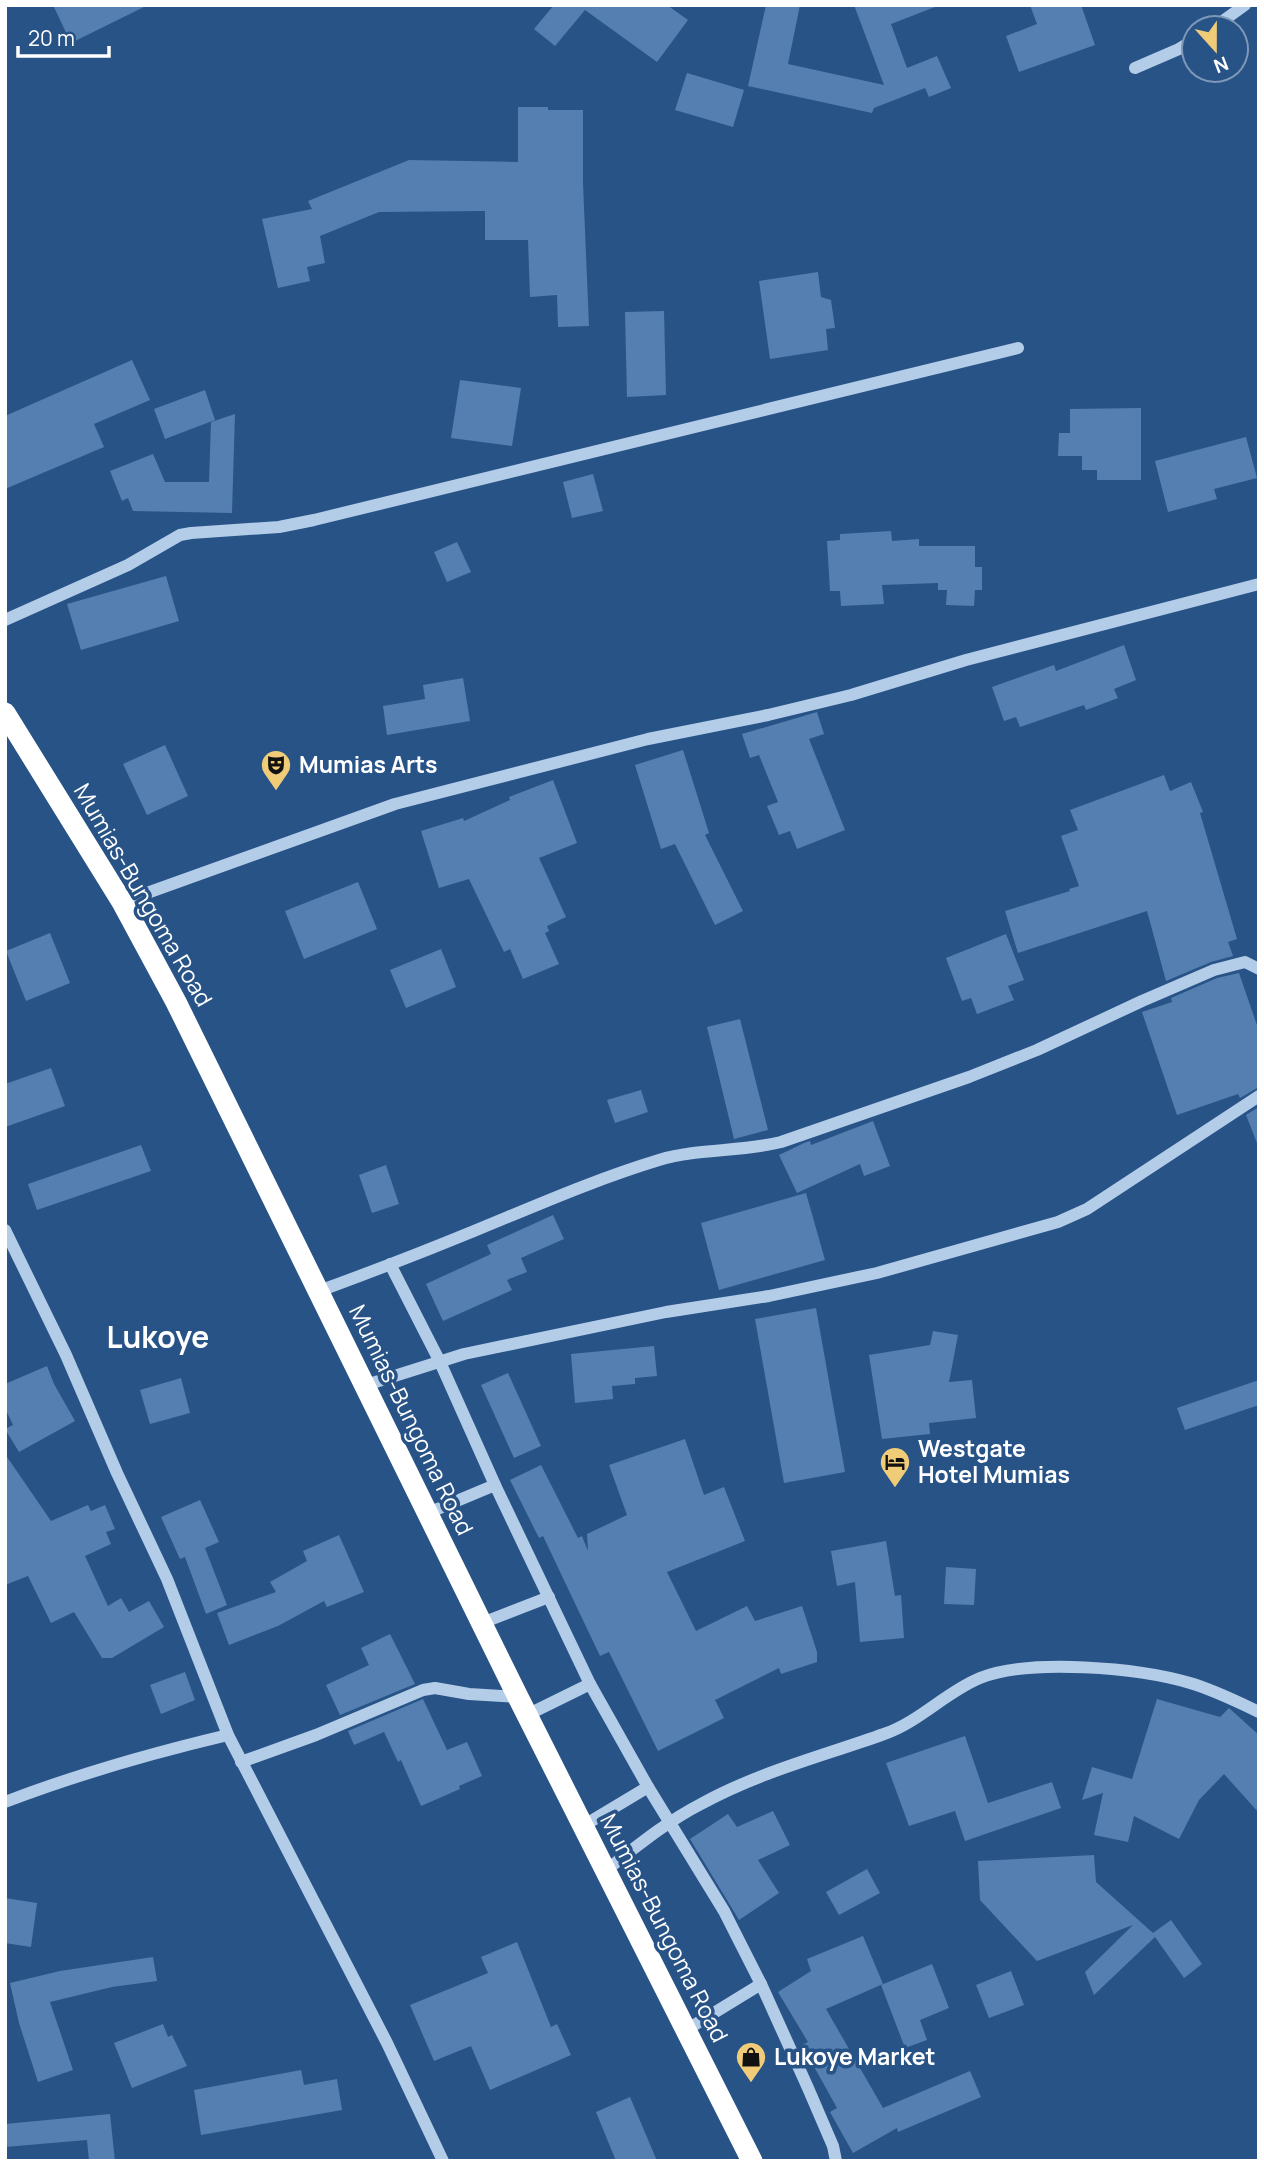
<svg xmlns="http://www.w3.org/2000/svg" width="1264" height="2166" font-family="Manrope,sans-serif">
  <style>
    .building { fill: #547fb0 }
    .lines { fill: none; stroke-linecap: round; stroke-linejoin: round }
    .minor { stroke: #b3cce8; stroke-width: 12 }
    .highway { stroke: #fff; stroke-width: 21 }
    .labels { text-anchor: middle; stroke-width: 7; stroke-linejoin: round; paint-order: stroke }
    .poi-label { font-size: 23px; font-weight: bold; fill: #fff; stroke: #285387; text-anchor: start }
    .street-label { font-size: 23px; fill: #fff; stroke: #285387 }
    .district-label { font-size: 30px; font-weight: bold; fill: #fff; stroke: #285387 }
  </style>
  <rect width="100%" height="100%" fill="#285387"/>
  <g class="building">
    <path d="M53,5H148L71,43Z"/>
    <path d="M554,5H667L688,20L657,62L585,10L555,46L534,29Z"/>
    <path d="M766,5H800L788,64L884,85L854,5H935V7L891,24L907,68L937,56L951,88L929,97L925,88L874,108L872,113L748,86Z"/>
    <path d="M1030,5H1081L1095,45L1019,72L1006,36L1037,24Z"/>
    <path d="M687,73L744,90L733,127L675,110Z"/>
    <path d="M518,107H548V110H583V183L589,326L558,327L557,295L530,297L528,240H485V211L379,212L320,236L325,263L307,267L310,281L278,288L262,219L312,209L308,201L409,160L518,162Z"/>
    <path d="M818,272L821,297L831,300L835,328L826,329L828,350L770,359L759,281Z"/>
    <path d="M664,311L666,395L627,397L625,312Z"/>
    <path d="M132,360L150,400L94,424L104,447L5,489V416Z"/>
    <path d="M460,380L521,388L512,446L451,438Z"/>
    <path d="M205,390L215,420L165,439L154,409Z"/>
    <path d="M1141,408V480H1097V470H1082V456H1058L1059,433H1070V409Z"/>
    <path d="M235,414L232,513L133,511L128,498L122,501L110,471L153,454L165,482H209L211,422Z"/>
    <path d="M1246,437L1257,478L1214,489L1217,499L1168,512L1155,461Z"/>
    <path d="M593,474L603,511L572,518L563,482Z"/>
    <path d="M891,531L892,541L919,539V546H975V567H982V590H975L974,606L946,605L947,590H938V583L882,585L884,604L841,606L840,591H830L827,541L840,540V534Z"/>
    <path d="M457,542L471,572L447,582L434,552Z"/>
    <path d="M166,576L179,621L81,650L67,604Z"/>
    <path d="M1124,645L1136,680L1114,689L1118,698L1086,710L1084,705L1020,727L1016,717L1004,721L992,687L1054,665L1056,671Z"/>
    <path d="M463,678L470,721L387,735L383,706L425,699L423,685Z"/>
    <path d="M817,712L824,734L809,739L845,830L797,849L790,831L779,835L767,806L778,802L759,755L750,758L742,734Z"/>
    <path d="M165,745L188,796L147,815L123,764Z"/>
    <path d="M683,750L709,833L705,835L743,911L715,925L675,844L661,849L635,765Z"/>
    <path d="M1164,775L1170,791L1191,782L1203,812L1200,813L1237,939L1228,942L1233,956L1211,962L1166,981L1147,911L1018,953L1005,911L1070,891L1069,889L1079,886L1061,836L1078,830L1070,810Z"/>
    <path d="M553,780L577,843L539,858L566,917L547,926L549,931L545,933L559,964L523,979L510,949L504,952L469,879L439,888L421,831L463,818L464,821L510,800L509,797Z"/>
    <path d="M358,882L377,929L304,959L285,911Z"/>
    <path d="M50,933L70,983L26,1001L6,951Z"/>
    <path d="M1006,934L1024,980L1008,986L1014,1000L977,1014L971,998L962,1001L946,958Z"/>
    <path d="M441,949L456,987L406,1008L390,970Z"/>
    <path d="M1239,973L1259,1031V1087L1240,1098L1238,1094L1177,1115L1142,1012L1172,1002L1171,998L1217,978Z"/>
    <path d="M740,1019L768,1130L734,1139L707,1027Z"/>
    <path d="M51,1068L65,1106L5,1127V1084Z"/>
    <path d="M641,1090L648,1112L615,1123L607,1100Z"/>
    <path d="M1259,1107V1143H1257L1246,1115Z"/>
    <path d="M873,1121L890,1166L864,1176L860,1164L797,1193L779,1155L804,1143L810,1141L811,1145Z"/>
    <path d="M141,1145L151,1171L37,1210L28,1184Z"/>
    <path d="M386,1165L399,1204L372,1213L359,1175Z"/>
    <path d="M806,1193L825,1260L719,1290L701,1223Z"/>
    <path d="M553,1215L564,1239L521,1258L527,1272L507,1280L512,1290L443,1321L426,1284L491,1254L487,1245Z"/>
    <path d="M816,1308L845,1472L784,1483L755,1319Z"/>
    <path d="M933,1331L958,1335L949,1382L972,1380L976,1418L929,1423L930,1434L882,1439L869,1355L930,1345Z"/>
    <path d="M654,1346L657,1376L635,1378V1384L612,1386L613,1399L575,1403L571,1354Z"/>
    <path d="M47,1366L54,1384L75,1421L19,1452L5,1429L13,1425L5,1408V1384Z"/>
    <path d="M508,1373L541,1446L514,1458L481,1385Z"/>
    <path d="M181,1378L190,1413L150,1424L140,1390Z"/>
    <path d="M1259,1380V1405L1185,1430L1177,1408Z"/>
    <path d="M685,1439L704,1495L724,1487L745,1541L667,1572L696,1631L747,1606L755,1621L802,1606L817,1652V1662L781,1674L779,1668L715,1700L724,1718L658,1751L609,1652L600,1656L543,1536L539,1538L510,1480L541,1465L578,1538L582,1536L588,1551L587,1534L627,1515L609,1465Z"/>
    <path d="M5,1454L51,1521L88,1505L91,1511L105,1505L115,1529L106,1532L111,1544L85,1556L108,1606L121,1598L129,1612L149,1601L164,1627L112,1658H102L74,1612L51,1623L28,1576L5,1585Z"/>
    <path d="M200,1500L219,1542L205,1548L227,1605L206,1614L185,1557L180,1559L161,1517Z"/>
    <path d="M339,1535L364,1592L327,1607L324,1601L278,1626L229,1645L217,1613L276,1592L270,1582L307,1561L303,1551Z"/>
    <path d="M886,1541L895,1596L901,1595L904,1638L860,1642L855,1582L837,1586L831,1551Z"/>
    <path d="M946,1567L976,1569L974,1605L944,1604Z"/>
    <path d="M390,1634L415,1684L340,1715L326,1685L369,1665L361,1648Z"/>
    <path d="M185,1672L195,1700L161,1714L150,1685Z"/>
    <path d="M423,1699L447,1750L467,1742L482,1776L459,1786L460,1789L421,1806L401,1760L398,1762L384,1732L354,1745L348,1731Z"/>
    <path d="M1157,1699L1220,1717L1229,1708L1259,1735V1813L1224,1774L1199,1800L1179,1839L1134,1816L1128,1842L1094,1835L1103,1793L1082,1800L1092,1767L1132,1779Z"/>
    <path d="M965,1736L988,1803L1052,1782L1061,1808L965,1841L955,1811L909,1826L886,1763Z"/>
    <path d="M773,1811L790,1845L758,1860L779,1893L739,1920L690,1839L728,1814L737,1827Z"/>
    <path d="M1094,1855L1096,1882L1153,1933L1171,1920L1202,1964L1184,1978L1155,1937L1094,1995L1085,1972L1133,1925L1037,1961L980,1900L978,1861Z"/>
    <path d="M867,1869L880,1893L839,1915L826,1892Z"/>
    <path d="M5,1898L37,1903L31,1947L5,1943Z"/>
    <path d="M863,1936L883,1984L826,2009L883,2108L970,2071L981,2097L898,2132L897,2128L853,2153L830,2112L837,2108L802,2045L808,2042L778,1992L811,1971L807,1959Z"/>
    <path d="M517,1942L551,2027L557,2024L571,2055L490,2090L471,2046L434,2061L410,2005L488,1973L481,1957Z"/>
    <path d="M153,1957L157,1981L112,1987L50,2002L73,2070L38,2082L19,2023L10,1983L60,1971Z"/>
    <path d="M932,1964L949,2008L920,2020L927,2040L905,2048L881,1985Z"/>
    <path d="M1011,1971L1024,2005L989,2018L976,1985Z"/>
    <path d="M163,2024L168,2037L172,2035L187,2066L132,2088L114,2043Z"/>
    <path d="M301,2070L304,2085L337,2079L342,2110L201,2135L194,2090Z"/>
    <path d="M630,2097L657,2161H616L596,2112Z"/>
    <path d="M110,2114L115,2161H89L87,2140L5,2147V2124Z"/>
  </g>
  <g class="lines">
    <g class="minor">
      <path d="M1213,28L1245,5"/>
      <path d="M1135,68L1179,49L1194,40"/>
      <path d="M5,620L128,565L180,535L191,533L279,527L314,520L1018,348"/>
      <path d="M122,902L395,804L648,739L768,715L851,695L966,660L1259,584"/>
      <path d="M5,1230L66,1355L117,1473L167,1579L228,1735L387,2043L443,2161"/>
      <path d="M390,1264L440,1362L495,1485L590,1684L648,1787L724,1911L761,1984L808,2088L833,2146L836,2161"/>
      <path d="M319,1291C371,1272 423,1252 474,1231C535,1206 596,1179 659,1160C699,1148 741,1152 781,1142L969,1077L1037,1050L1142,1001L1214,970L1245,962L1259,969"/>
      <path d="M366,1385L464,1354L666,1312L769,1296L877,1273L1058,1222L1087,1209L1259,1096"/>
      <path d="M428,1513L495,1485"/>
      <path d="M482,1623L549,1597"/>
      <path d="M527,1715L590,1684"/>
      <path d="M241,1762L316,1735L423,1690L435,1688L469,1694L518,1697"/>
      <path d="M5,1802C78,1774 152,1753 228,1735"/>
      <path d="M583,1826L648,1787"/>
      <path d="M605,1871C636,1847 666,1822 701,1804C759,1772 823,1756 884,1734C919,1722 946,1692 980,1678C1030,1658 1139,1668 1190,1683C1214,1690 1236,1701 1259,1712"/>
      <path d="M686,2030L761,1984"/>
    </g>
    <path class="highway" d="M5,713L122,902L176,1002L518,1697L752,2161"/>
  </g>
  <defs>
    <g id="theatre-pin" transform="scale(1.575)"><path d="M0 17L-7.5 6A9.5 9.5 0 1 1 7.5 6Z" fill="#f0cc79" stroke="#285387"/><path d="M-5-5.5Q0-4 5-5.5V0Q5 5 0 6Q-5 5-5 0ZM-3.3-2.5H-1v1.5H-3.3ZM1-2.5H3.3v1.5H1ZM-2.8 1Q0 5.5 2.8 1Z" fill="#111"/></g>
    <g id="hotel-pin" transform="scale(1.575)"><path d="M0 17L-7.5 6A9.5 9.5 0 1 1 7.5 6Z" fill="#f0cc79" stroke="#285387"/><path d="M-6-4.5h1.5V1H6V5H4.5V3h-9V5H-6ZM-4 0a1.8 1.8 0 1 1 3.6 0ZM.5 0V-2.5h3Q6-2.5 6 0Z" fill="#111"/></g>
    <g id="shop-pin" transform="scale(1.575)"><path d="M0 17L-7.5 6A9.5 9.5 0 1 1 7.5 6Z" fill="#f0cc79" stroke="#285387"/><path d="M-5-2.5h2.3a2.7 3.5 0 0 1 5.4 0H5L5.5 6h-11ZM-1.5-2.5h3a1.5 2.3 0 0 0-3 0Z" fill="#111"/></g>
  </defs>
  <g fill-rule="evenodd">
    <use href="#theatre-pin" x="276" y="765"/>
    <use href="#hotel-pin" x="895" y="1462"/>
    <use href="#shop-pin" x="751" y="2057"/>
  </g>
  <g class="labels">
    <g class="poi-label">
      <text x="299" y="773">Mumias Arts</text>
      <text x="918" y="1457">Westgate<tspan x="918" dy="26">Hotel Mumias</tspan></text>
      <text x="774" y="2065">Lukoye Market</text>
    </g>
    <g class="street-label">
      <text transform="translate(143 895) rotate(60)" y="8">Mumias-Bungoma Road</text>
      <text transform="translate(411 1420) rotate(64)" y="8">Mumias-Bungoma Road</text>
      <text transform="translate(664 1928) rotate(63)" y="8">Mumias-Bungoma Road</text>
    </g>
    <g class="district-label">
      <text x="158" y="1348">Lukoye</text>
    </g>
  </g>
  <rect width="1264" height="2166" fill="none" stroke="#ffffff" stroke-width="14"/>
  <g transform="translate(1215 49) rotate(159)"><circle r="33" fill="#285387" stroke="#7e98b7" stroke-width="2"/>
  <path d="M0-5L12 26L0 18L-12 26Z" fill="#f0cc79"/>
  <text y="-10" font-size="19" font-weight="bold" text-anchor="middle" fill="#ffffff">N</text>
  </g>
  <path d="M18 46v10h91v-10" fill="none" stroke="#ffffff" stroke-width="3.5"/>
  <text x="28" y="46" font-size="21" fill="#ffffff" stroke="#285387" stroke-width="5" paint-order="stroke">20 m</text>
</svg>
